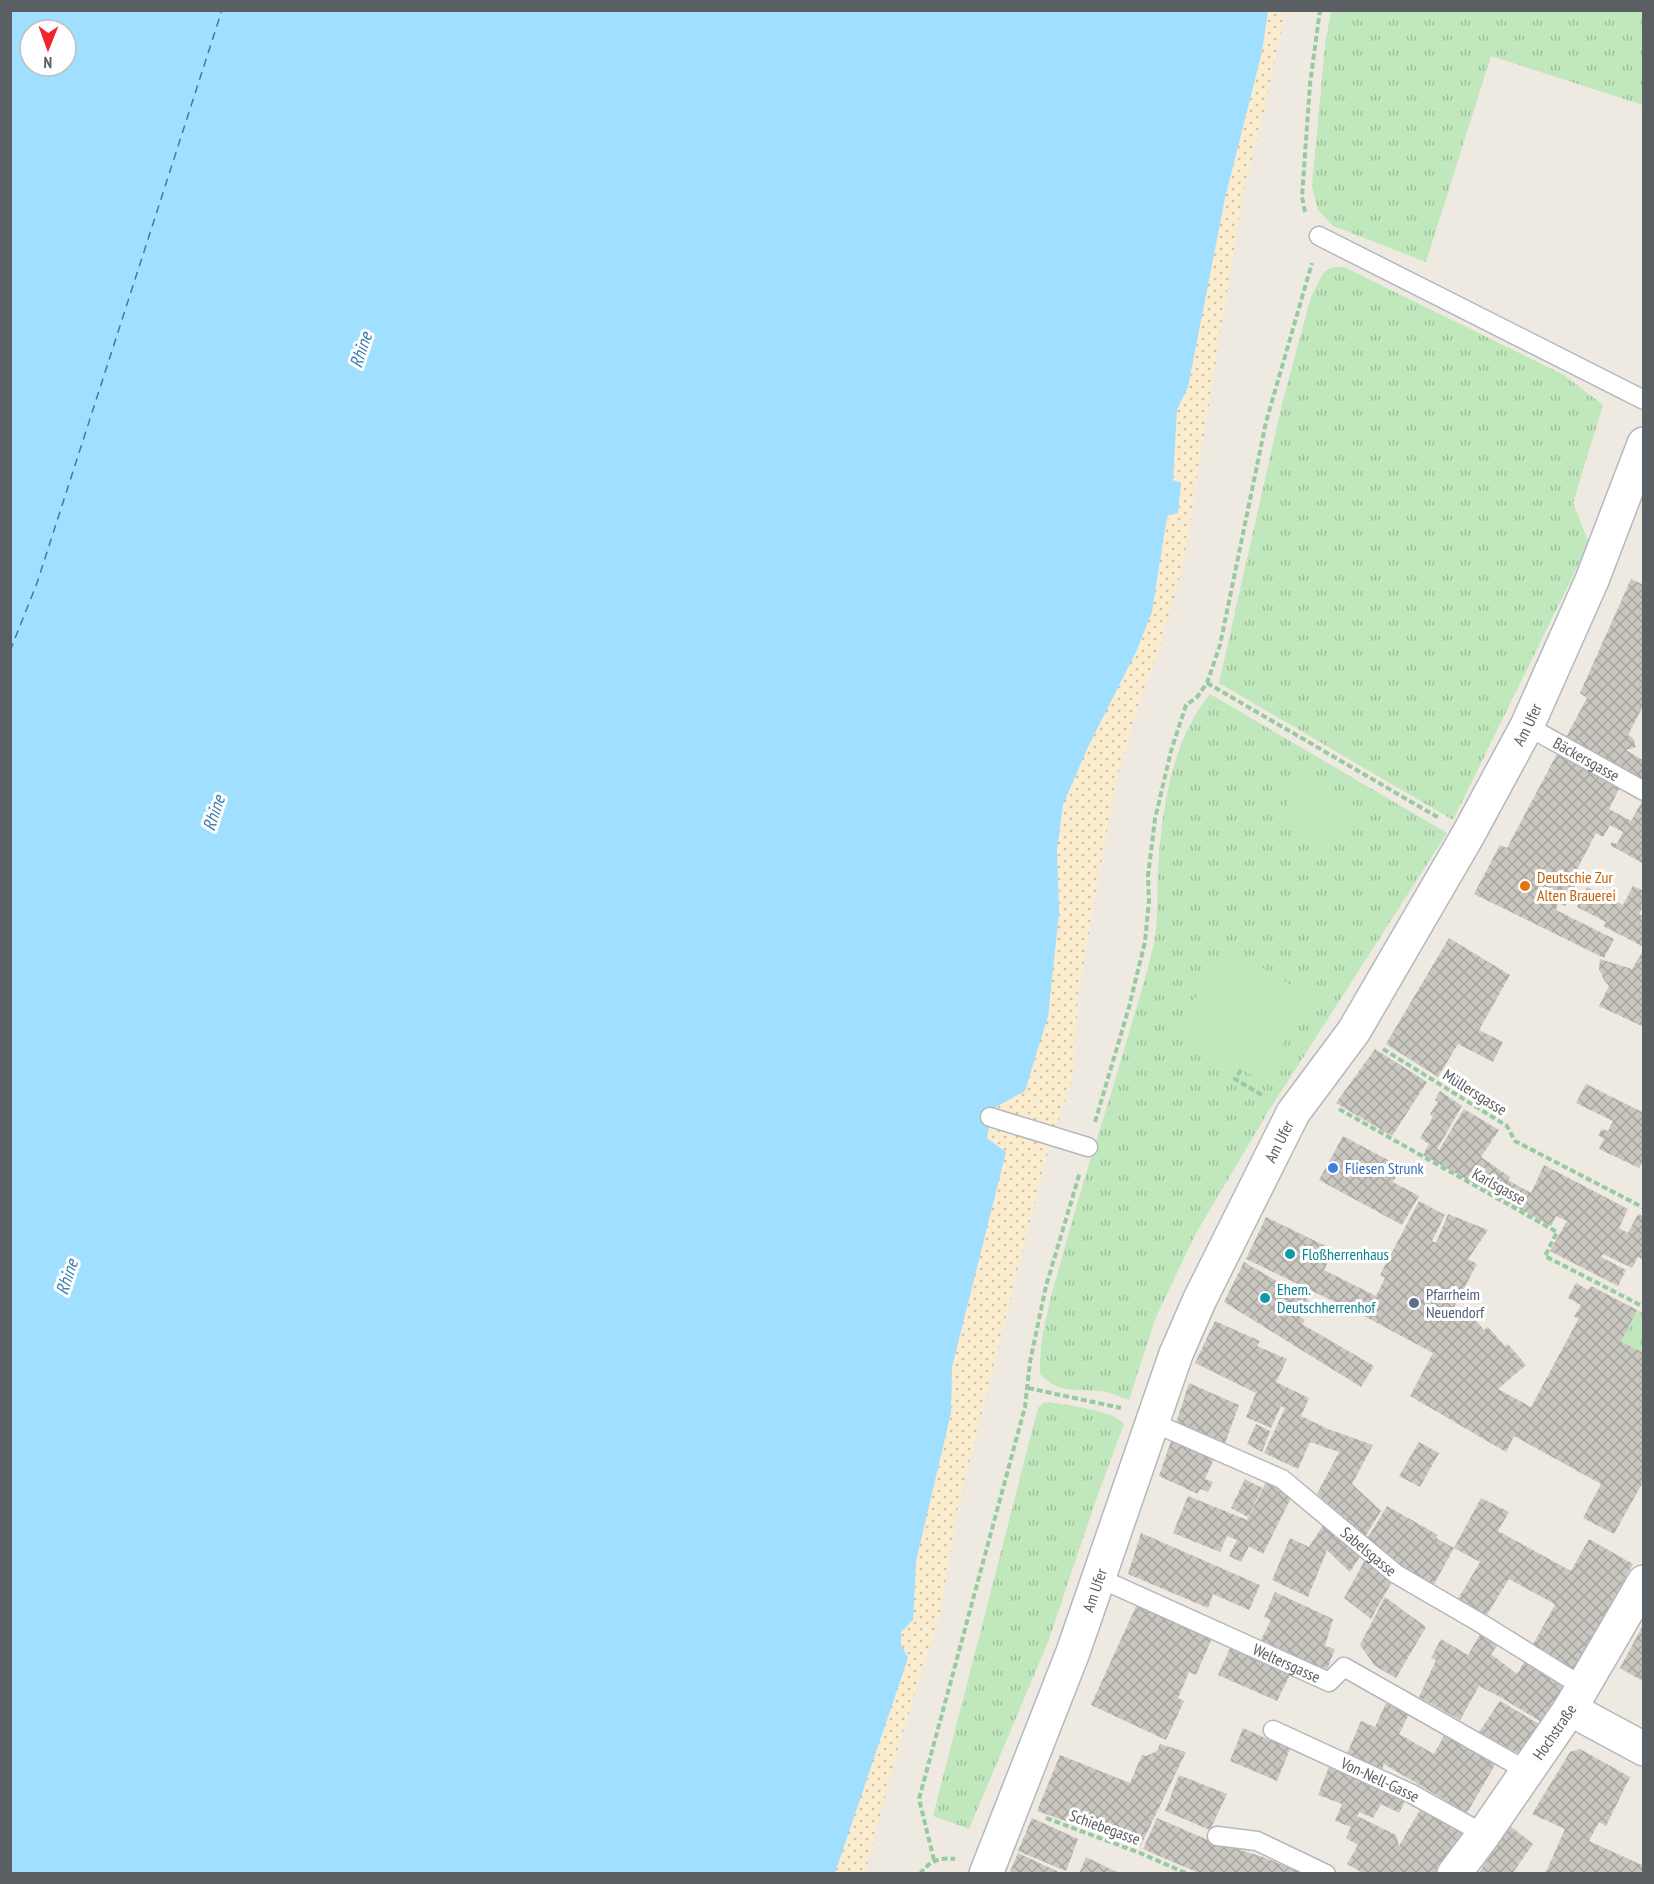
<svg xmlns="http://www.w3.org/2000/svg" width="1654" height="1884" font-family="'PT Sans Narrow',sans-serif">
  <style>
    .grass { fill: url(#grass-tufts) }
    .sand { fill: url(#sand-dots) }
    .park { fill: #c1e7bc }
    .water { fill: #a0dfff; fill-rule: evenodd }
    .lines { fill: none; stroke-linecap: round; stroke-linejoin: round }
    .ferry { stroke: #377cac; stroke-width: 1.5; stroke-dasharray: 8 6; stroke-linecap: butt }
    .building { fill: url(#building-cross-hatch) }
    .lane-casing { stroke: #b4b8bd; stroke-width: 21 }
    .street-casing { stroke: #b4b8bd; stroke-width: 36 }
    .path { stroke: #97caa0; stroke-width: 4; stroke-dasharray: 6 3; stroke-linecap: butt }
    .lane { stroke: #fff; stroke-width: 18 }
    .street { stroke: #fff; stroke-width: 33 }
    .food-dot { fill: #e8710a; stroke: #fff; stroke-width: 2 }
    .shop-dot { fill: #3f7fe0; stroke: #fff; stroke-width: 2 }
    .culture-dot { fill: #0f9aa8; stroke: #fff; stroke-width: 2 }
    .service-dot { fill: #5c6f8a; stroke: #fff; stroke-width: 2 }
    .labels { text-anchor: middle; stroke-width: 6; stroke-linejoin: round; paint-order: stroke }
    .street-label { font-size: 16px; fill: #5a5f63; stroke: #fff }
    .food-label { font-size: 16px; fill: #c56008; stroke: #fff; text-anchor: start }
    .shop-label { font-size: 16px; fill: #366cbe; stroke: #fff; text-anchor: start }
    .culture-label { font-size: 16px; fill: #0d838f; stroke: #fff; text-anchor: start }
    .service-label { font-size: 16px; fill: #4e5e75; stroke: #fff; text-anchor: start }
    .water-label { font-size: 18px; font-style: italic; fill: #377cac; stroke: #fff }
  </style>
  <defs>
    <pattern id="grass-tufts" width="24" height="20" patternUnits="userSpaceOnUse" patternTransform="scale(1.5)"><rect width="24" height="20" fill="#c1e7bc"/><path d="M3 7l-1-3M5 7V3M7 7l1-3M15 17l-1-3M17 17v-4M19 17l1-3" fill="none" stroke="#a0be9c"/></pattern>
    <pattern id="sand-dots" width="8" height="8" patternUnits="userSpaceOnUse" patternTransform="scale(1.5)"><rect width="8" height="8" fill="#fcecce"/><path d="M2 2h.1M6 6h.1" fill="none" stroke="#cfc2ab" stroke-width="1.8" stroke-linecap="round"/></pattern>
    <pattern id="building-cross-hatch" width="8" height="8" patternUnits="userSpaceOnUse" patternTransform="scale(1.5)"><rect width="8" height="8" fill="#cac7c1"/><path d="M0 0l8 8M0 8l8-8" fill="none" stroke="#a7a5a0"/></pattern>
  </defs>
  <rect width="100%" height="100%" fill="#eeeae1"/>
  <g class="grass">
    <path d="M1331,11H1643V105L1491,56L1426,262L1333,226L1318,210L1312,187L1325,45Z"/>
    <path d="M1333,267H1344L1564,375L1603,405L1573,503L1589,543L1453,820L1219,683L1282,404L1311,297L1324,272Z"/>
    <path d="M1210,694L1447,833L1268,1112L1195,1235L1156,1317L1129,1400C1122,1398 1114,1394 1107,1392C1079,1387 1062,1397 1040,1374C1039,1332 1053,1291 1064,1250C1084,1177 1108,1106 1129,1033C1138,1001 1149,969 1155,937C1158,915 1157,891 1158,869C1162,809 1171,742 1210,694Z"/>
    <path d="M1637,1310L1643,1313V1353L1621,1342Z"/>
    <path d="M1049,1402C1069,1406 1110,1409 1124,1424L1097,1497L1048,1642L969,1829L933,1816L1038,1408L1043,1403Z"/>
  </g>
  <path class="sand" d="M1268,11H1285L1268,95L1242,199L1183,566L1159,650L1136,713L1115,785L1078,996L1074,1072L1043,1169L956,1516L941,1610L900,1742L865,1873L835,1874L901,1644V1632L913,1619L916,1561L951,1413L952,1367L992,1109L1025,1090L1059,913L1057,850L1063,805L1163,551L1173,480L1177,410L1188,387L1225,198L1262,52Z"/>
  <g class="park">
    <path d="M1300,782L1349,810L1329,846L1280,818Z"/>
    <path d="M1227,946L1312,998L1260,1080L1174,1032Z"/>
  </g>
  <path class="water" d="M11,11H1268L1262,52L1225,198L1188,387L1177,410L1173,480L1181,483L1178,513L1167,516L1152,612L1136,652L1087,749L1063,805L1057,850L1059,913L1048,1016L1025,1091L992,1109L987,1138L1006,1152L952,1367L951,1413L916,1561L913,1620L901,1632V1644L908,1658L835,1873L11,1874ZM30,30H66V66H30Z"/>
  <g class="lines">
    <path class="ferry" d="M10,651L37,583L222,10"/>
  </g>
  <g class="building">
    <path d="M1631,579L1644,585V704L1628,735L1633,738L1636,747L1626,750L1644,761V785L1564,741L1587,698L1580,693Z"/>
    <path d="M1559,750L1621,785L1609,809L1631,821L1644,798V864L1610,845L1612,842L1617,844L1623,832L1610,825L1603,837L1596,833L1572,879L1577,882L1565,906L1558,903L1556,910L1614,939L1604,958L1474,894L1500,845L1507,848Z"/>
    <path d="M1633,886L1644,891V905L1639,914L1644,916V947L1603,926L1606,922L1577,907L1587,887L1623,905Z"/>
    <path d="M1449,938L1510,975L1479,1030L1503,1042L1493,1062L1458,1044L1438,1077L1386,1044Z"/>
    <path d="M1644,949V1027L1599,1006L1609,986L1604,980L1599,969L1600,959L1632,969Z"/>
    <path d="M1375,1049L1427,1082L1392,1136L1336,1103Z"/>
    <path d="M1586,1084L1644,1113V1160L1639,1168L1599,1149L1604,1139L1598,1135L1602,1129L1608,1131L1613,1121L1576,1103Z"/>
    <path d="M1440,1091L1462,1106L1437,1149L1439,1150L1464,1109L1499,1130L1481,1157L1510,1177L1508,1180L1531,1193L1544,1165L1628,1209L1619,1228L1628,1233L1638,1214L1644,1217V1260L1638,1257L1632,1268L1603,1254L1601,1257L1626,1270L1618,1286L1550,1251L1567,1221L1556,1216L1551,1226L1423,1155L1429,1144L1420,1138L1433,1117L1430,1114L1438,1102L1435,1100Z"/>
    <path d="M1343,1136L1401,1167L1393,1182L1419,1196L1402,1225L1319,1180Z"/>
    <path d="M1419,1201L1445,1215L1432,1241L1436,1243L1448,1214L1488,1230L1468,1259L1477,1264L1452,1311L1460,1315L1467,1310L1484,1330L1488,1327L1505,1346L1508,1344L1526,1365L1498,1389L1531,1407L1579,1318L1574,1317L1581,1305L1568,1298L1576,1283L1588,1290L1591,1286L1637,1310L1621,1342L1644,1353V1480L1614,1534L1583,1518L1601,1484L1514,1436L1506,1452L1410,1396L1433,1353L1366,1317L1246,1259L1266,1217L1334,1250L1324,1270L1376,1296L1385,1278L1380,1275Z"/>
    <path d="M1244,1262L1309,1300L1303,1310L1296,1305L1293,1312L1305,1320L1302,1324L1374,1366L1361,1387L1224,1302Z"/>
    <path d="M1215,1321L1260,1341L1257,1346L1287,1359L1276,1382L1309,1398L1301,1416L1328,1429L1373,1445L1352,1484L1381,1511L1365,1537L1317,1494L1339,1452L1310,1442L1298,1469L1264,1453L1285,1408L1281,1406L1271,1428L1246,1417L1256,1393L1195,1363Z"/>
    <path d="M1189,1383L1239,1405L1225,1443L1176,1423Z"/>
    <path d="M1256,1424L1270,1431L1262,1452L1247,1444Z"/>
    <path d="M1172,1438L1215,1456L1205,1479L1213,1482L1208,1492L1200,1489L1198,1494L1159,1476Z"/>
    <path d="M1419,1442L1439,1453L1420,1487L1399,1476Z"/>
    <path d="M1245,1479L1262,1488L1248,1517L1231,1508Z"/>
    <path d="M1267,1480L1293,1494L1263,1554L1249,1546L1241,1562L1229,1556L1237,1540L1227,1536L1220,1552L1173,1533L1188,1496L1247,1520Z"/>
    <path d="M1481,1498L1509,1512L1498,1531L1571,1571L1589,1539L1633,1564L1573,1671L1532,1646L1555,1605L1553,1603L1509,1579L1486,1616L1458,1599L1480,1562L1454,1548Z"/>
    <path d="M1387,1506L1438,1535L1436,1538L1454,1548L1433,1586L1401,1566L1367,1539Z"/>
    <path d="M1325,1522L1361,1555L1350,1572L1327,1550L1308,1597L1272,1580L1290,1538L1309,1547Z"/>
    <path d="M1141,1533L1260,1585L1249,1610L1213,1594L1208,1608L1128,1574Z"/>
    <path d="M1365,1560L1393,1580L1371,1619L1344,1598Z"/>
    <path d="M1275,1592L1333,1619L1325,1646L1335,1649L1327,1669L1278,1652L1261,1640L1271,1620L1264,1617Z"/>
    <path d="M1385,1597L1426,1627L1396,1678L1375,1666L1360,1645Z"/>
    <path d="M1138,1602L1213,1636L1196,1675L1189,1672L1178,1698L1184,1701L1166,1740L1091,1705Z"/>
    <path d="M1642,1627L1644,1628V1682L1620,1668Z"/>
    <path d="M1481,1633L1499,1643L1491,1654L1517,1674L1525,1661L1564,1686L1541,1722L1502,1698L1479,1686L1460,1720L1419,1697L1436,1660L1431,1658L1441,1639L1468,1655Z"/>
    <path d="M1232,1644L1292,1671L1277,1701L1218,1675Z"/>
    <path d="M1387,1701L1409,1714L1399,1734L1434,1754L1445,1734L1496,1763L1467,1813L1384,1764L1382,1770L1346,1756L1361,1721L1375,1727Z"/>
    <path d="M1500,1701L1539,1724L1519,1754L1479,1732Z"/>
    <path d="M1243,1728L1290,1749L1277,1781L1230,1761Z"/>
    <path d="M1160,1744L1186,1752L1140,1847L1037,1811L1060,1755L1130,1783L1142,1755L1146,1756L1157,1751Z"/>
    <path d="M1580,1749L1630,1777L1606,1826L1599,1822L1589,1841L1644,1866V1874H1545L1565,1829L1532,1814L1570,1752Z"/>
    <path d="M1329,1767L1405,1801L1399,1813L1381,1804L1373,1818L1359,1812L1357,1816L1396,1835L1399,1846L1420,1810L1459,1829L1464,1837L1438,1874H1360L1361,1872L1347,1864L1358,1845L1346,1838L1351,1827L1335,1821L1342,1804L1318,1795Z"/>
    <path d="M1179,1775L1227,1794L1210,1830L1165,1811Z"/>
    <path d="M1032,1818L1078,1839L1066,1871L1018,1851Z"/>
    <path d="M1157,1818L1208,1840L1263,1857L1305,1874H1201L1143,1849Z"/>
    <path d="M1510,1826L1533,1844L1512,1874H1478Z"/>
    <path d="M1018,1853L1063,1874H1009Z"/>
    <path d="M1086,1857L1121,1874H1079Z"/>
  </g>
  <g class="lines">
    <g class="lane-casing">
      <g id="lane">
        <path d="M1319,236L1644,400"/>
        <path id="s1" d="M1527,726L1644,791"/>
        <path d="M990,1117L1088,1147"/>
        <path id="s2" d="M1152,1422L1282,1479L1396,1574L1482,1624L1583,1687"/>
        <path id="s3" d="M1099,1578L1329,1682L1344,1667L1527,1771"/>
        <path id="s4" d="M1273,1730L1412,1794L1484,1834"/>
        <path d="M1217,1836L1257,1841L1326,1874"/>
      </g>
    </g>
    <g class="street-casing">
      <g id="street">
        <path d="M1570,1709L1644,1749"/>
        <path id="s5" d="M986,1874L1073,1652L1176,1354L1200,1299L1293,1113L1354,1031L1468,835L1527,726L1592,580L1644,444"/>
        <path id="s6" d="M1454,1874L1484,1834L1570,1709L1644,1582"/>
      </g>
    </g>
    <g class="path">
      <path d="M1305,212L1302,197L1310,84L1320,10"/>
      <path d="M1207,683L1439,818"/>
      <path d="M1383,1049L1507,1126L1515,1141L1644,1208"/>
      <path d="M1241,1070L1235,1079L1262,1095"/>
      <path d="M1339,1109L1557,1232L1545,1256L1644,1307"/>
      <path d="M1095,1122L1129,1007L1145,942L1149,901L1148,876L1155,819L1171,751L1186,705L1197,697L1207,683L1220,645L1266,422L1312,263"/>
      <path d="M1028,1388L1121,1408"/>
      <path d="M1046,1818L1140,1853L1188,1874"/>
      <path d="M934,1860L919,1799L1025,1407L1030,1362L1046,1286L1080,1172"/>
      <path d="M920,1874C929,1861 940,1857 955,1859"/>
    </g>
    <use href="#lane" class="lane"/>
    <use href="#street" class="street"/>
  </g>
  <circle class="food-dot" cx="1525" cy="886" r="6"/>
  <circle class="shop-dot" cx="1333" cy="1168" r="6"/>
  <g class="culture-dot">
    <circle cx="1290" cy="1254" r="6"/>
    <circle cx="1265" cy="1298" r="6"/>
  </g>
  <circle class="service-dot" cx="1414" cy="1303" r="6"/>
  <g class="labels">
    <g class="street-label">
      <text dy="6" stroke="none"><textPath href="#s5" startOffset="1276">Am Ufer</textPath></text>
      <text dy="6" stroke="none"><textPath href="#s1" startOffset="68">Bäckersgasse</textPath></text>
      <text transform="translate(1475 1092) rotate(32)" y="6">Müllersgasse</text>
      <text dy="6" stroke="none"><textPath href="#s5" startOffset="790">Am Ufer</textPath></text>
      <text transform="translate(1499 1186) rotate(29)" y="6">Karlsgasse</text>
      <text dy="6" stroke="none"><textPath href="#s2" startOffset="255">Sabelsgasse</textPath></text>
      <text dy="6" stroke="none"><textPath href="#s5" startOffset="304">Am Ufer</textPath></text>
      <text dy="6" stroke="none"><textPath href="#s3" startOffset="206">Weltersgasse</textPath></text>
      <text dy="6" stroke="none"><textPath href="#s6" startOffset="174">Hochstraße</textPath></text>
      <text dy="6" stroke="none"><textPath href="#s4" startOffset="118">Von-Nell-Gasse</textPath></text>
      <text transform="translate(1105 1827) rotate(20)" y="6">Schiebegasse</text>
    </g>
    <g class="food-label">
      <text x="1537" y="883">Deutschie Zur<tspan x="1537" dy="18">Alten Brauerei</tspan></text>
    </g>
    <g class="shop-label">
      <text x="1345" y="1174">Fliesen Strunk</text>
    </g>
    <g class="culture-label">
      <text x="1302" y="1260">Floßherrenhaus</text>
      <text x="1277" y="1295">Ehem.<tspan x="1277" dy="18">Deutschherrenhof</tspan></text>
    </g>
    <g class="service-label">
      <text x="1426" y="1300">Pfarrheim<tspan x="1426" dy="18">Neuendorf</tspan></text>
    </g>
    <g class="water-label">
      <text transform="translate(361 350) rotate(-72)" y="6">Rhine</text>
      <text transform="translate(214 813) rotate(-72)" y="6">Rhine</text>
      <text transform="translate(67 1277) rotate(-72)" y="6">Rhine</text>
    </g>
  </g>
  <rect width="1654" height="1884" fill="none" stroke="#5a5f63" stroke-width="24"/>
  <g transform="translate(48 48) rotate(181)"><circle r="28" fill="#ffffff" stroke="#bdbfc1" stroke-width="1.5"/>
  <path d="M0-4.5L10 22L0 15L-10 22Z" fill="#f0252a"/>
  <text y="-9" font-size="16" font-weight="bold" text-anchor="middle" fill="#5a5f63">N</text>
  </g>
</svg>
